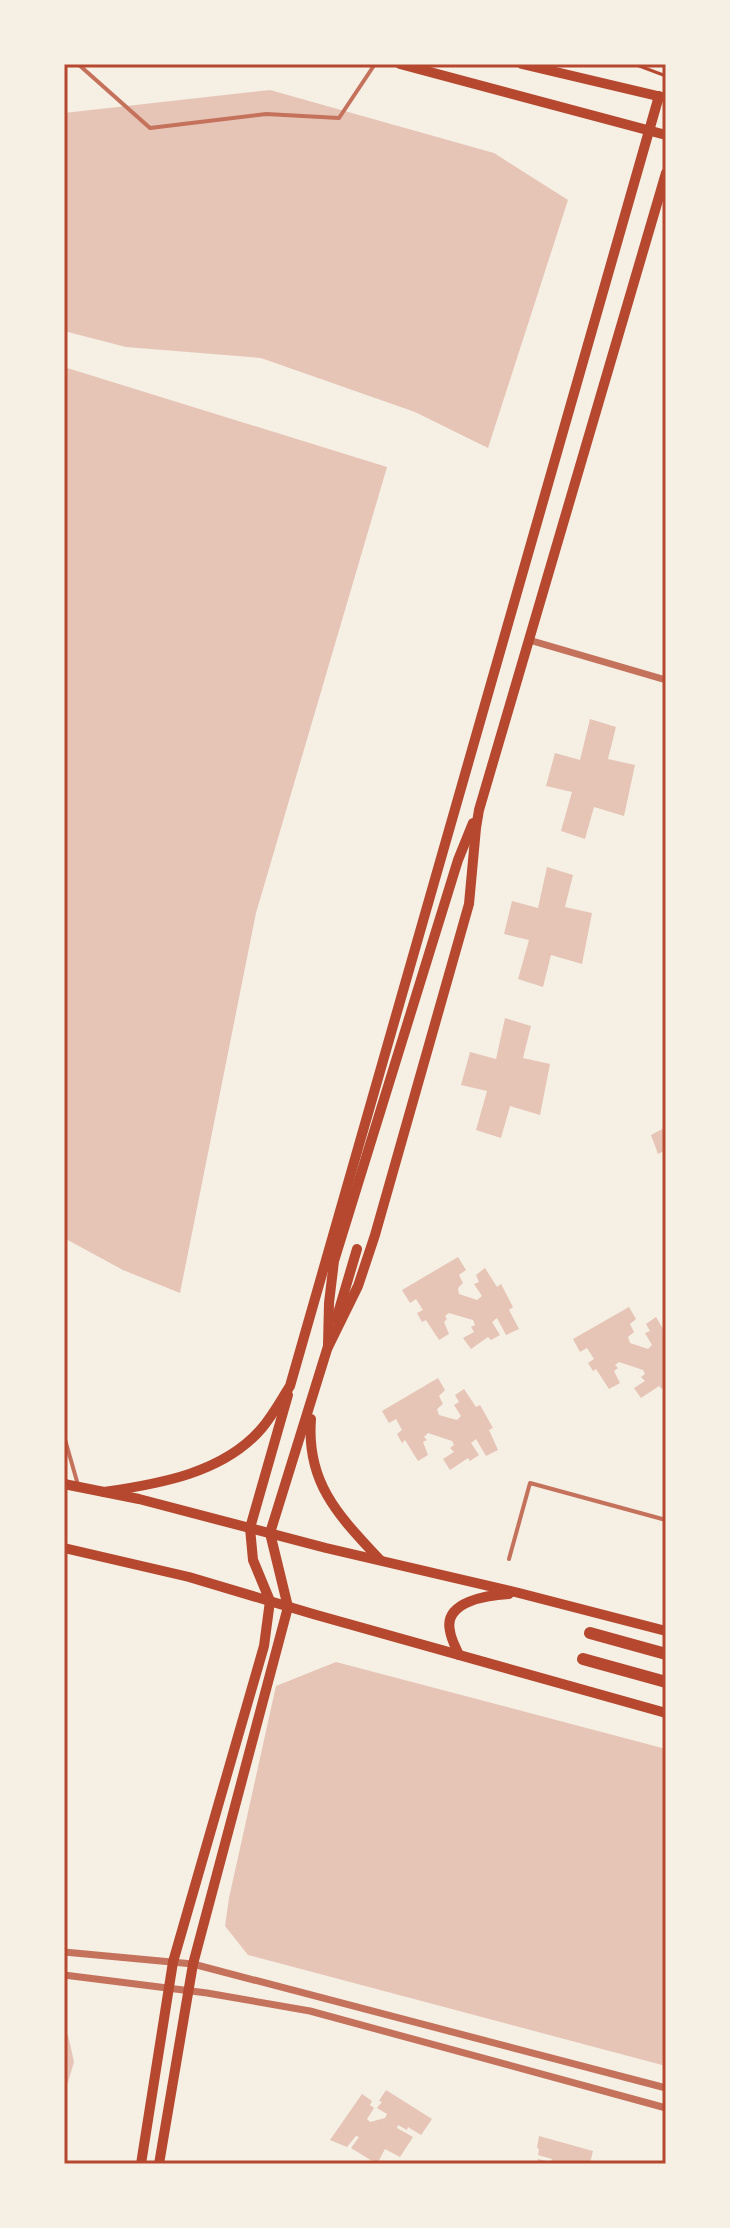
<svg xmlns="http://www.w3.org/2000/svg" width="730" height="2228" font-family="'Titillium Web',sans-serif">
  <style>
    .building { fill: #e6c5b7 }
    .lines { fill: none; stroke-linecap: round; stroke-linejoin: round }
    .path { stroke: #b5482f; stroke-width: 3 }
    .service { stroke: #c5725c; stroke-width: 4 }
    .minor { stroke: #c5725c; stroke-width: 7 }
    .secondary { stroke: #b5482f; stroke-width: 10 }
    .trunk { stroke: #b5482f; stroke-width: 12 }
    .neatline { fill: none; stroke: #b5482f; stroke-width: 3 }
  </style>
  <rect width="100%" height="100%" fill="#f6efe4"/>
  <g class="building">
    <path d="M270,90L494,153L568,200L488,448L415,412L261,358L126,347L64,331V113Z"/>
    <path d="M64,367L387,467L256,913L180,1293L123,1270L64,1238Z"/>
    <path d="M590,719L616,727L608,759L635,765L624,816L594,807L585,839L561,831L572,792L546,786L555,753L580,760Z"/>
    <path d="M547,867L573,875L565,907L592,913L582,964L551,955L543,987L518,979L529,940L504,934L512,901L538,908Z"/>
    <path d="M505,1018L531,1026L523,1058L550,1064L540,1115L510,1106L501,1138L476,1130L487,1091L461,1085L470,1052L496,1059Z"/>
    <path d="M666,1127V1150L658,1154L651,1135Z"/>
    <path d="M458,1257L466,1270L459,1275L463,1283L458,1288L459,1294L477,1300L482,1296L474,1284L479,1282L476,1275L485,1268L497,1287L501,1284L513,1307L509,1310L519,1329L506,1335L497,1318L492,1322L500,1335L491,1340L488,1337L471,1349L463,1338L474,1332L471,1327L475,1325L473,1320L449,1313L445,1316L447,1319L444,1322L449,1334L439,1340L426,1320L422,1322L417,1313L423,1310L416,1299L410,1303L402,1290Z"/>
    <path d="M629,1307L636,1319L630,1324L634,1332L628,1337L630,1343L648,1349L652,1345L645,1333L650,1331L646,1324L656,1317L666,1334V1369L663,1372L666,1377V1386L662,1389L659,1386L641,1398L634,1388L645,1381L641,1377L645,1374L643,1370L619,1362L615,1365L618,1368L614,1371L620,1383L609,1389L596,1369L593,1371L588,1363L594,1359L587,1348L580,1352L573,1339Z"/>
    <path d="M438,1378L445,1390L439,1396L443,1404L437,1409L439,1415L457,1420L461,1416L454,1405L459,1402L455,1395L464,1389L476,1407L480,1405L493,1428L489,1430L498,1450L486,1456L476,1439L471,1443L479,1455L470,1461L468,1458L450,1470L443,1459L454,1452L450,1448L454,1445L452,1441L428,1433L424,1437L427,1440L423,1442L428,1455L418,1461L405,1440L402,1443L397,1434L402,1430L396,1419L389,1423L382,1411Z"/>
    <path d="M336,1662L666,1749V2066L248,1955L225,1926L229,1898L276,1686Z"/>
    <path d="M64,2035H68L74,2062L65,2092Z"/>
    <path d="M386,2090L432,2119L421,2135L408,2127L407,2130L398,2125L397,2128L413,2137L400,2157L385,2149L377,2164L351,2148L359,2137L356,2136L347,2147L330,2140L362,2094L372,2101L370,2105L374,2108L367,2119L370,2122L385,2118L387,2114L377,2108L382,2102L379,2101Z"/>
    <path d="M539,2136L593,2151L590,2163L537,2164L538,2159L551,2162L552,2159L538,2155L539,2149L537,2148Z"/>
  </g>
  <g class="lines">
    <path class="path" d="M634,64L666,76"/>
    <g class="service">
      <path d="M78,64L150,128L266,114L339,118L375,64"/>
      <path d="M64,1436L78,1485"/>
      <path d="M509,1559L530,1483L666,1520"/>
    </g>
    <g class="minor">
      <path d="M529,640L666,680"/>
      <path d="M64,1952L193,1964L666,2088"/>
      <path d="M64,1975L207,1993L310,2011L666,2108"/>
    </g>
    <g class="secondary">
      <path d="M400,64L666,135"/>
      <path d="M522,64L666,98"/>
      <path d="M336,1320L357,1249"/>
      <path d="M328,1345L329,1303L334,1261L458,860L473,823"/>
      <path d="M328,1347L358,1286L375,1235L469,904L476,828L479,810L666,173"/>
      <path d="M311,1419C306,1483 339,1516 380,1560"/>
      <path d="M64,1484L139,1499L326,1548L519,1593L666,1631"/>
      <path d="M104,1492C159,1484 224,1473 262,1428C273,1415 281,1400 290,1386L659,96"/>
      <path d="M64,1548L189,1577L313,1614L666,1713"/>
      <path d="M459,1655C456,1648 451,1639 450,1631C443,1601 489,1595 509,1594"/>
      <path d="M141,2164L173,1962L264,1646L270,1601L253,1560L250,1528L288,1395"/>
      <path d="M159,2164L193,1964L288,1607L270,1533L329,1343"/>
    </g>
    <g class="trunk">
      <path d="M590,1633L666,1654"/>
      <path d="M583,1659L666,1682"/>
    </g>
  </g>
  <rect width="730" height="2228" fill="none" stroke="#f6efe4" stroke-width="132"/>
  <rect x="66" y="66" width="598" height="2096" class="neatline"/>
</svg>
